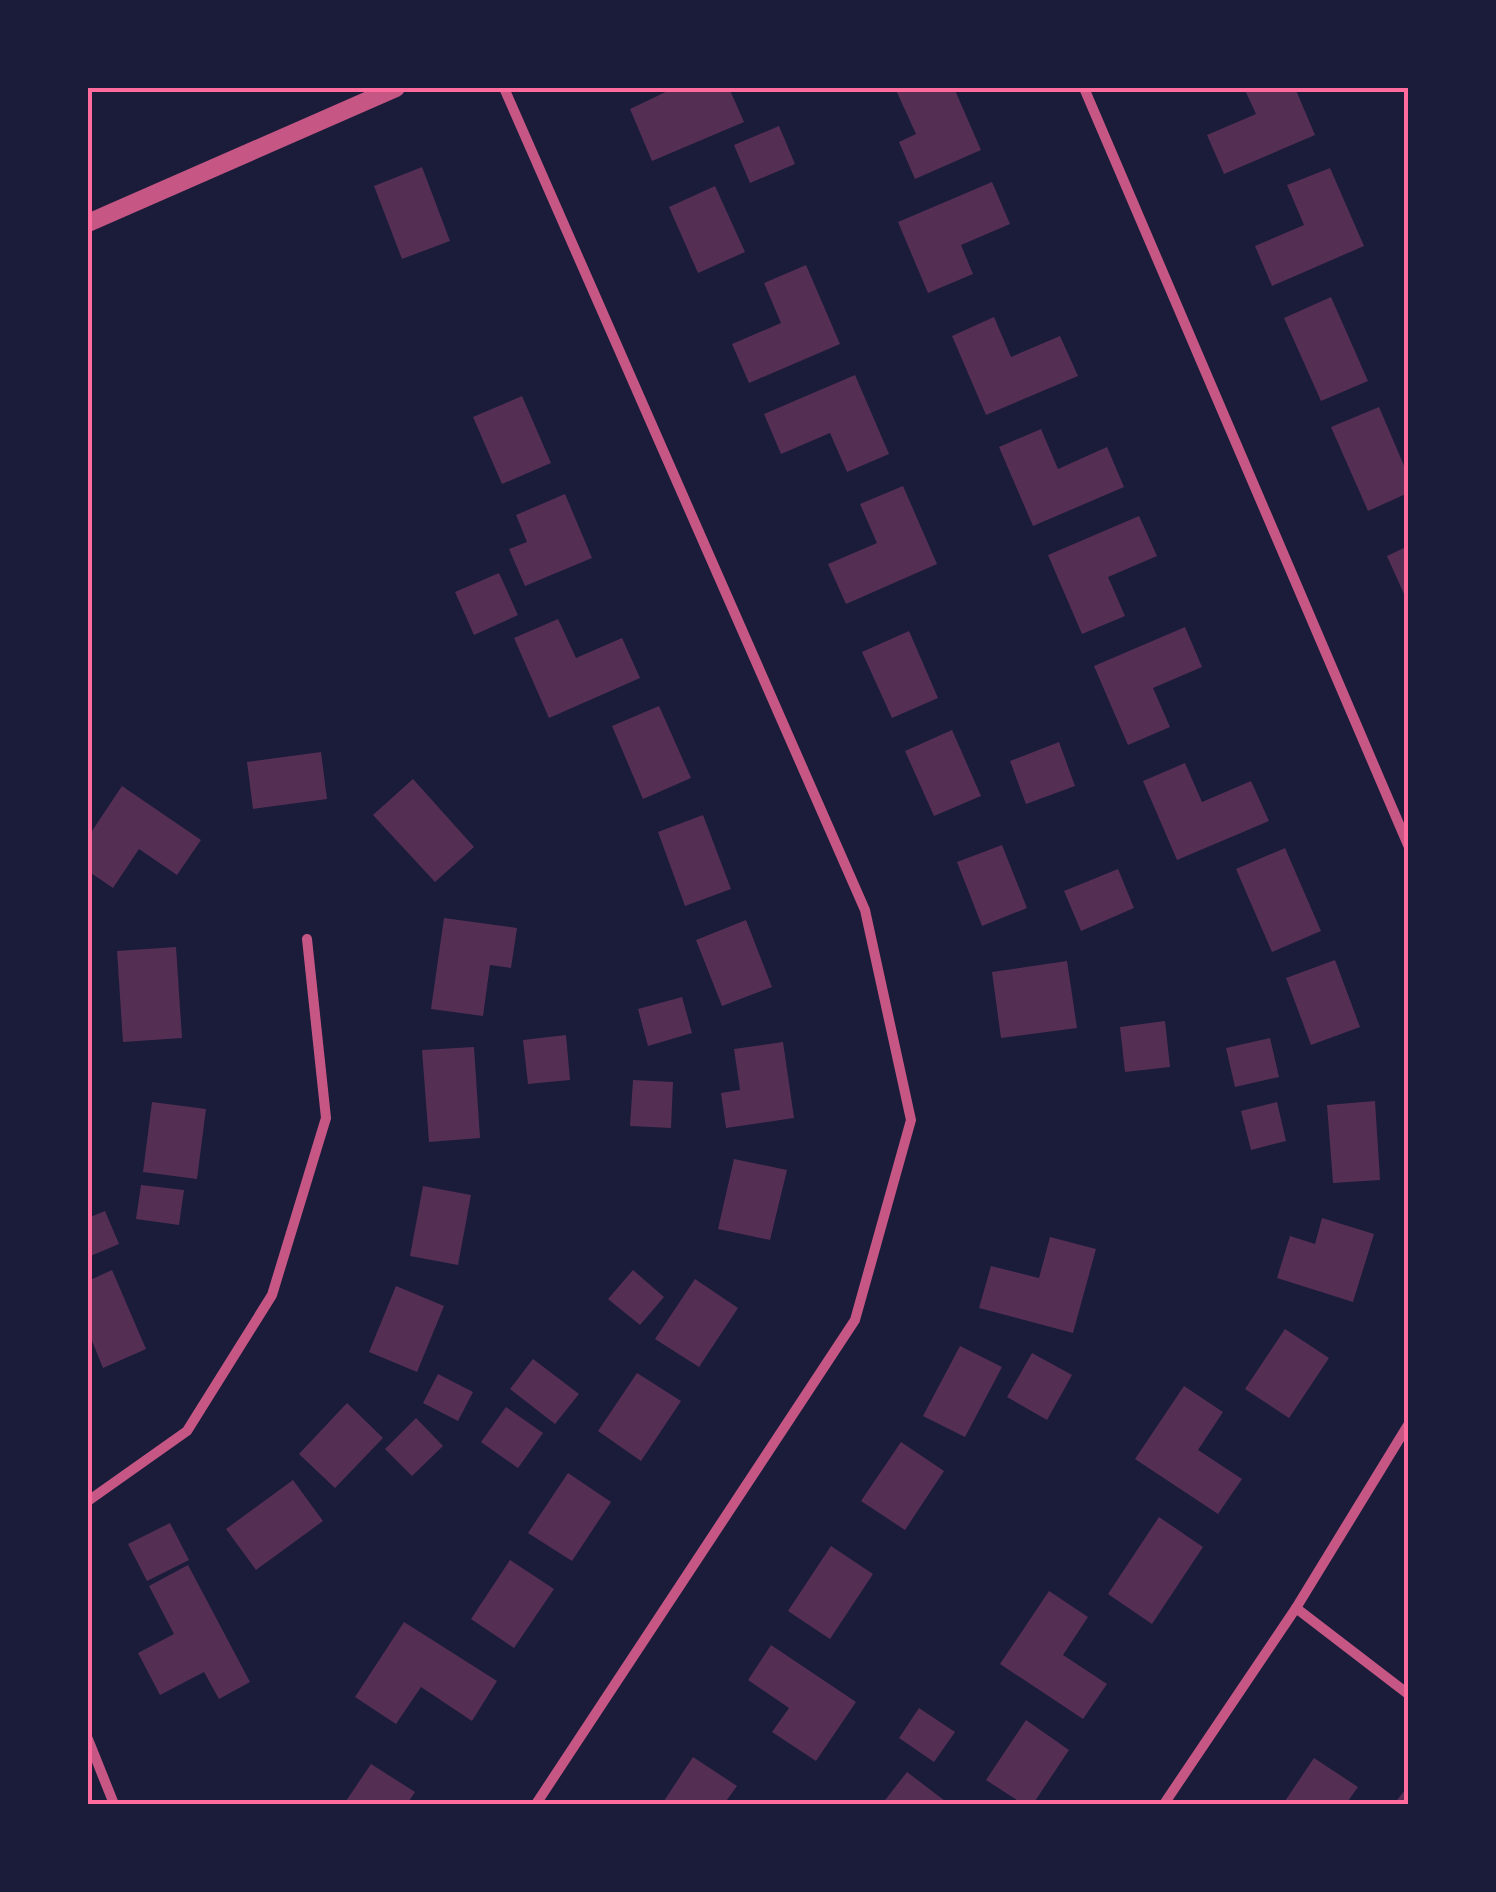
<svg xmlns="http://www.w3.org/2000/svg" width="1496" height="1892" font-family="Figtree,sans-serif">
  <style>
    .building { fill: #542f53 }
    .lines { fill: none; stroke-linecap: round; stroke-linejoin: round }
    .minor { stroke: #c65784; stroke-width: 10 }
    .tertiary { stroke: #c65784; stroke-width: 18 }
    .neatline { fill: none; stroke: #ff6b9d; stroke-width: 4 }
  </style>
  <rect width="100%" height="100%" fill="#1b1b3a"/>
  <g class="building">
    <path d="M674,88H729L744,122L652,161L630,109Z"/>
    <path d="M895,88H954L981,150L915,179L899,142L916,134Z"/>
    <path d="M1244,88H1295L1315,135L1224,174L1207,135L1256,114Z"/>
    <path d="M779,126L795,164L750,183L734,145Z"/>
    <path d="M422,167L450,241L402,259L374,186Z"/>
    <path d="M1330,168L1364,246L1272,286L1255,246L1304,225L1287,185Z"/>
    <path d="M992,182L1010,224L961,245L973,274L928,293L898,222Z"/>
    <path d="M715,186L745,252L698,273L669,207Z"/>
    <path d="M806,265L840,344L749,383L732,344L781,323L764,283Z"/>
    <path d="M1331,297L1368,381L1321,401L1284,318Z"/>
    <path d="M994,317L1011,357L1060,336L1078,376L986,415L952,336Z"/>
    <path d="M855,375L889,454L847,472L830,433L781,454L764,414Z"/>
    <path d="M522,396L551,463L502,484L473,417Z"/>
    <path d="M1379,407L1408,475V493L1368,511L1331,427Z"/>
    <path d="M1041,429L1058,469L1107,447L1124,487L1033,526L999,447Z"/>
    <path d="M903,486L937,564L846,604L828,564L877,543L860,504Z"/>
    <path d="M565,494L592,558L525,586L509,549L527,542L516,515Z"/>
    <path d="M1139,516L1157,556L1108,577L1125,616L1082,634L1048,555Z"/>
    <path d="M1408,546V603L1387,556Z"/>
    <path d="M499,573L518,615L474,635L455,592Z"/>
    <path d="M558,619L576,658L622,638L640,678L549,718L514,638Z"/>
    <path d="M1185,627L1202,667L1153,688L1170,727L1128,745L1094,666Z"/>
    <path d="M909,631L938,698L892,718L862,652Z"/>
    <path d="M659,706L691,778L643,799L612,726Z"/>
    <path d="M952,730L981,796L934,816L905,751Z"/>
    <path d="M1059,742L1075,786L1026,804L1010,761Z"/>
    <path d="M321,752L327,799L253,809L247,762Z"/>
    <path d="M1185,763L1202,802L1251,781L1269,821L1177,860L1143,781Z"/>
    <path d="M413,779L474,847L435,882L373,815Z"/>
    <path d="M122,786L201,840L177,875L139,849L113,888L88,871V837Z"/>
    <path d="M703,815L731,889L685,906L658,832Z"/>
    <path d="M1002,845L1027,908L982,926L957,862Z"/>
    <path d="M1285,848L1321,931L1272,952L1236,869Z"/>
    <path d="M1118,869L1134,908L1081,931L1064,891Z"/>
    <path d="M444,918L517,928L511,968L490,965L483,1016L431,1009Z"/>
    <path d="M746,920L772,987L722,1006L696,940Z"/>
    <path d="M176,947L182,1038L123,1042L117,951Z"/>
    <path d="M1335,960L1360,1027L1311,1045L1286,978Z"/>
    <path d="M1067,961L1077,1028L1001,1038L992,972Z"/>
    <path d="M682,997L692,1033L648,1046L638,1009Z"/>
    <path d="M1165,1021L1170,1067L1125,1072L1120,1027Z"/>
    <path d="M566,1035L570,1080L528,1084L523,1040Z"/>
    <path d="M1270,1038L1279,1077L1235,1087L1226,1048Z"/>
    <path d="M783,1042L794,1118L726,1128L721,1093L740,1090L734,1049Z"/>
    <path d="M474,1047L480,1138L429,1142L422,1050Z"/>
    <path d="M633,1080L673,1082L671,1128L630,1126Z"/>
    <path d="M1375,1101L1380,1180L1333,1183L1327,1105Z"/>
    <path d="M152,1102L206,1109L197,1179L143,1172Z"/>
    <path d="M1277,1102L1286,1141L1251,1150L1241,1111Z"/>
    <path d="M734,1159L787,1170L770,1240L718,1229Z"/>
    <path d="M141,1185L184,1190L179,1225L136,1219Z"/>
    <path d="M423,1186L471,1195L458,1265L410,1256Z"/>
    <path d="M105,1211L119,1244L88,1257V1218Z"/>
    <path d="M1322,1218L1374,1234L1353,1302L1277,1278L1290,1236L1315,1244Z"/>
    <path d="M1050,1237L1096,1249L1073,1333L979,1308L991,1266L1039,1278Z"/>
    <path d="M112,1270L146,1349L103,1368L88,1331V1281Z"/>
    <path d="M633,1270L664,1297L640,1325L608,1299Z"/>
    <path d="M695,1279L738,1308L699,1367L655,1339Z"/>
    <path d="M396,1286L444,1306L417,1372L369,1352Z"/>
    <path d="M1285,1329L1329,1358L1289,1418L1245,1389Z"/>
    <path d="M960,1346L1002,1367L965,1437L923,1416Z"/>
    <path d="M1032,1353L1072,1375L1047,1420L1007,1397Z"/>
    <path d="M533,1359L579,1394L555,1424L510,1389Z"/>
    <path d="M637,1373L681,1401L641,1461L598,1431Z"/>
    <path d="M438,1374L473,1392L458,1421L423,1403Z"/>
    <path d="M1184,1386L1223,1412L1198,1450L1242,1479L1218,1514L1135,1459Z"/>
    <path d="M347,1403L383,1438L335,1488L299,1454Z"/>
    <path d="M506,1407L543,1433L518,1468L481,1442Z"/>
    <path d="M416,1418L443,1446L412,1476L385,1449Z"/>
    <path d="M901,1442L944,1471L905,1530L861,1501Z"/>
    <path d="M568,1473L611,1502L572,1561L528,1533Z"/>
    <path d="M293,1480L323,1521L256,1570L226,1529Z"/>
    <path d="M1159,1517L1203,1547L1152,1624L1108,1594Z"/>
    <path d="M170,1523L189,1560L147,1581L128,1544Z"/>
    <path d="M831,1546L873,1574L830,1639L788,1611Z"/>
    <path d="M510,1560L554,1589L514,1648L471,1619Z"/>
    <path d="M188,1565L250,1682L219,1699L204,1672L160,1695L138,1653L174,1634L149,1586Z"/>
    <path d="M1049,1591L1088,1617L1063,1655L1107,1684L1083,1719L1000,1664Z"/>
    <path d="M404,1622L497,1681L472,1721L421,1687L396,1724L355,1697Z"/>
    <path d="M771,1645L856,1702L816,1761L772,1732L789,1708L748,1680Z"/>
    <path d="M919,1708L955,1732L934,1762L899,1738Z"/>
    <path d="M1026,1720L1069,1750L1033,1804H1023L986,1780Z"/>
    <path d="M693,1757L737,1786L724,1804H662Z"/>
    <path d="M1314,1758L1358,1787L1346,1804H1283Z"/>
    <path d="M371,1764L415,1792L407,1804H344Z"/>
    <path d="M907,1772L949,1804H882Z"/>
    <path d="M1408,1786V1804H1394Z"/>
  </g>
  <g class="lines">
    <g class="minor">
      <path d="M504,88L865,910L911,1120L855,1320L536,1804"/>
      <path d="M1084,88L1408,845"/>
      <path d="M88,1501L187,1431L272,1295L326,1118L307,939"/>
      <path d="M1296,1608L1408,1694"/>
      <path d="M88,1739L114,1804"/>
      <path d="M1164,1804L1296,1608L1408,1425"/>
    </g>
    <path class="tertiary" d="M88,223L396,88"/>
  </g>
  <rect width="1496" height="1892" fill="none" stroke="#1b1b3a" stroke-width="180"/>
  <rect x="90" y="90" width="1316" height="1712" class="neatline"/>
</svg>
